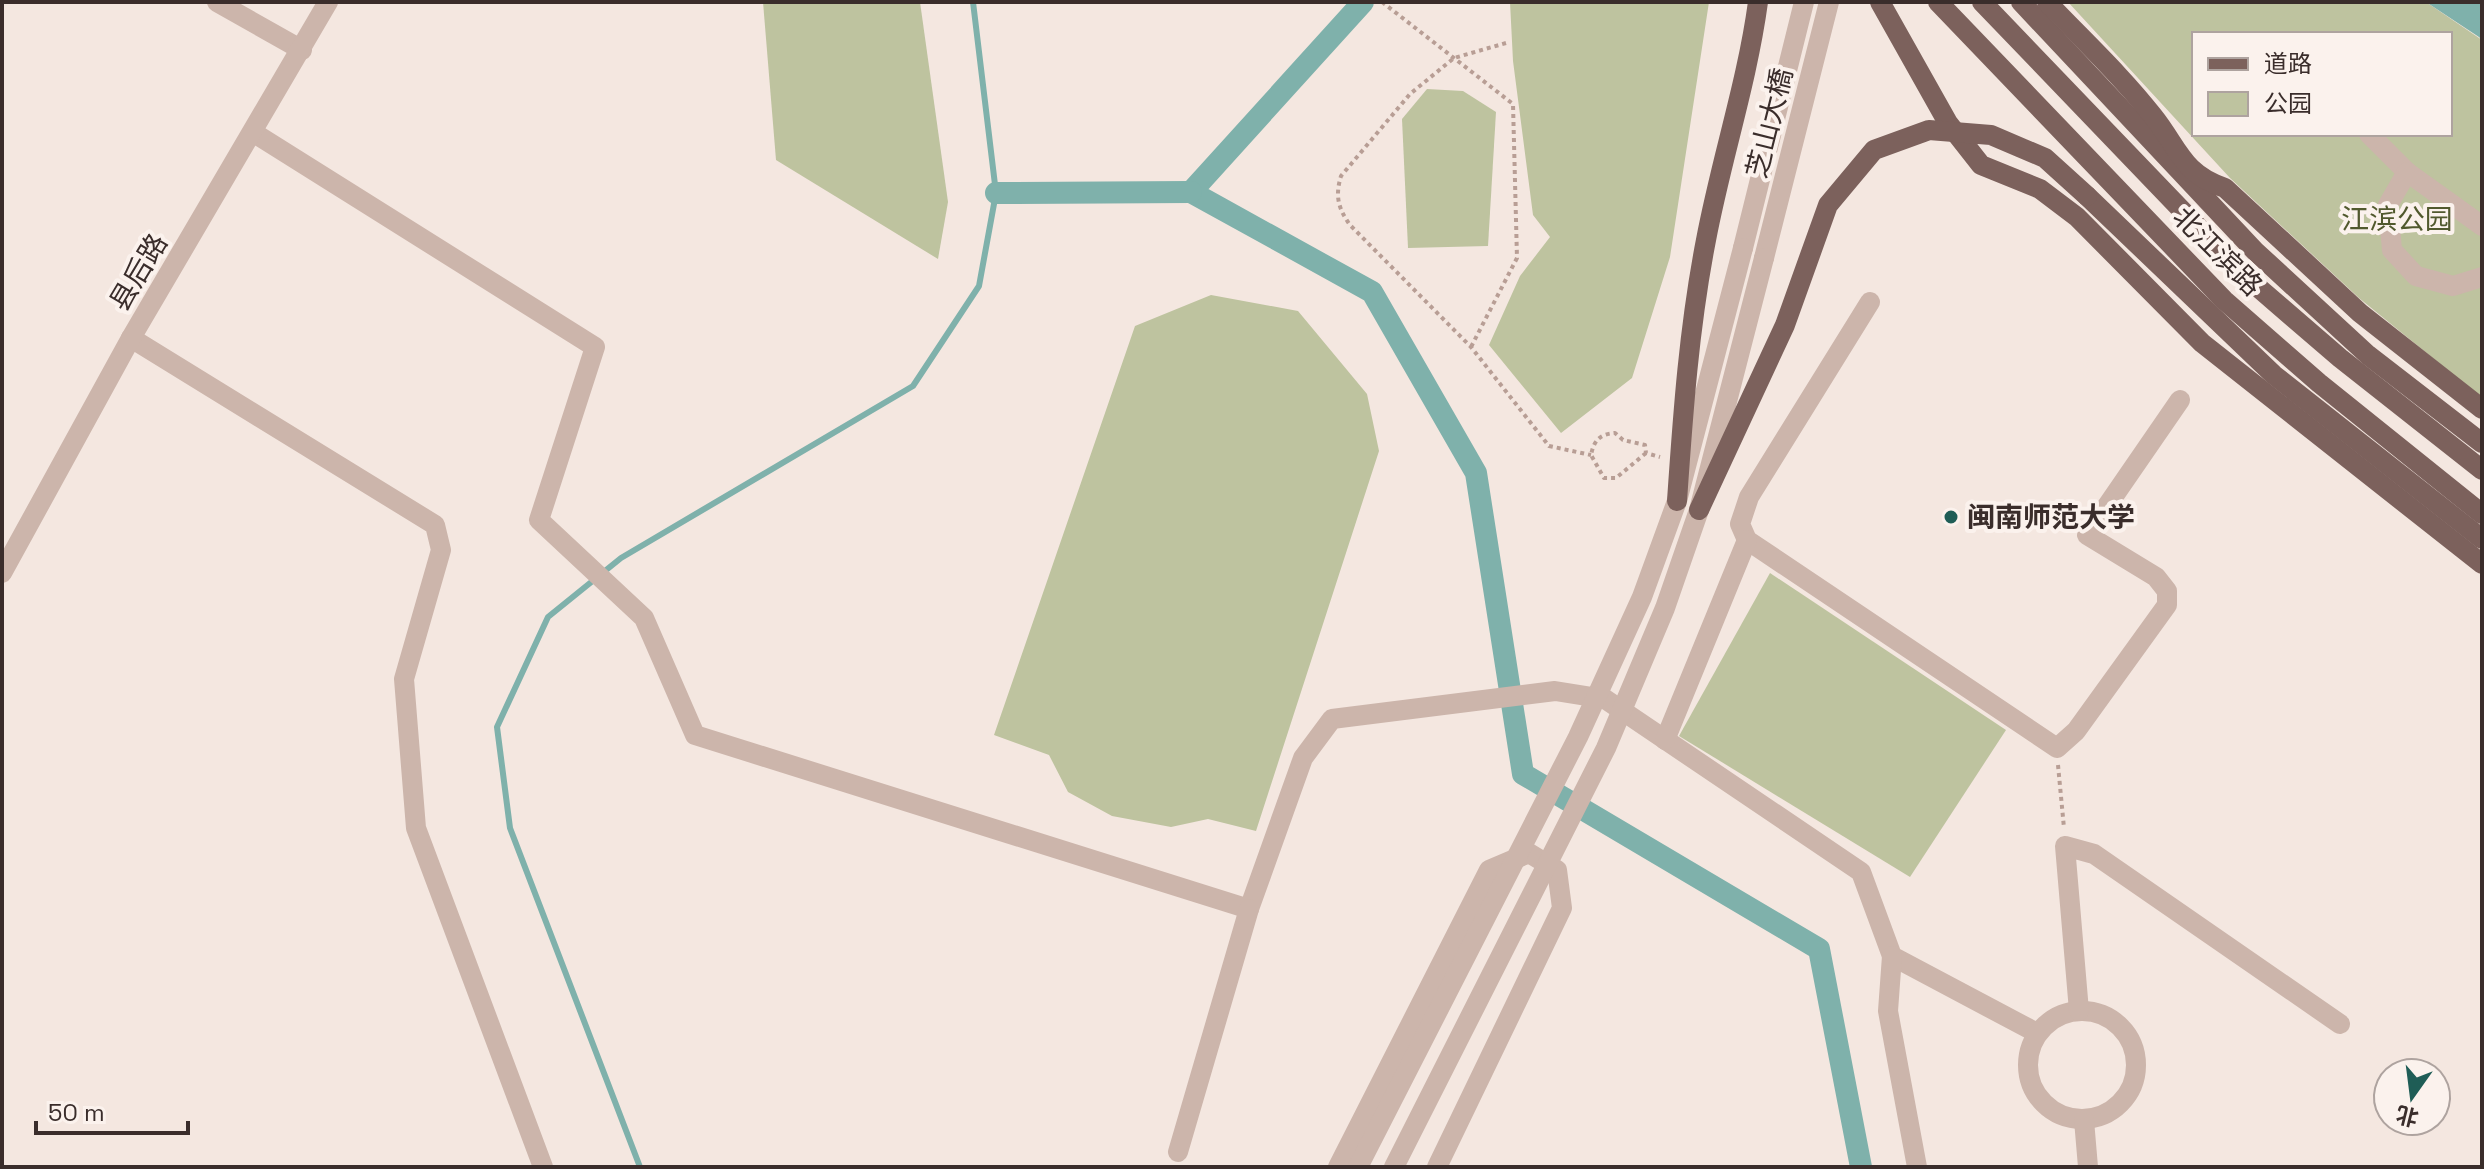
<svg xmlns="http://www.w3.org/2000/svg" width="2484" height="1169" font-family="'Space Grotesk','Noto Sans SC',sans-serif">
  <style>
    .green { fill: #bec39f; fill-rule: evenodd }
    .water { fill: #7fb1ab }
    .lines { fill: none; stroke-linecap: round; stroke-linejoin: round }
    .stream { stroke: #7fb1ab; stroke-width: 6 }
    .canal { stroke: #7fb1ab; stroke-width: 22 }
    .path { stroke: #b89e95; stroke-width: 4; stroke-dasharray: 4 4; stroke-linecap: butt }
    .minor { stroke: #ccb5ab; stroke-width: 20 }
    .major { stroke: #7c615c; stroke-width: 20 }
    .minor-bridge { stroke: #ccb5ab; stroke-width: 20 }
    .major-bridge { stroke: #7c615c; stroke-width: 20 }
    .poi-dot { fill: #1f5d56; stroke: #fbf2ed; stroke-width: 3 }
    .labels { text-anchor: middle; stroke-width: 8; stroke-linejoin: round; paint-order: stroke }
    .street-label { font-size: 28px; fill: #3a2d2b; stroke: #fbf2ed }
    .park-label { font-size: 28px; fill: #51592e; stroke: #fbf2ed }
    .poi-label { font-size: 28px; font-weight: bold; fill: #3a2d2b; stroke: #fbf2ed; text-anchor: start }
  </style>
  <rect width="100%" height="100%" fill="#f4e7e0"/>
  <g class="green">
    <path d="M763,2H920L948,202L938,259L776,160Z"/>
    <path d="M1510,2H1709L1670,257L1632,378L1561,433L1489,345L1520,276L1550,237L1533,215L1513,61Z"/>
    <path d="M2068,2H2426L2482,40V398L2359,298L2230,178ZM2194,34H2450V134H2194Z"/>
    <path d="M1427,89L1463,91L1496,112L1488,246L1408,248L1402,119Z"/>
    <path d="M1211,295L1298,311L1367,394L1379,451L1256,831L1208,819L1171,827L1112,816L1068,792L1049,755L994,735L1135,326Z"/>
    <path d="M1770,573L2006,730L1910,877L1679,736Z"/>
  </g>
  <path class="water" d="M2426,2H2482V40L2479,37Z"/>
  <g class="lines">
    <path class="stream" d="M640,1167L510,828L497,727L548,617L621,558L913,386L979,286L996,193L973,2"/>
    <g class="canal">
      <path d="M1363,2L1191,192L1372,292L1476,473L1523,774L1819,949L1861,1167"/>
      <path d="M996,193L1191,192"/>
    </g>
    <g class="path">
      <path d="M1382,2L1513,104L1517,258L1471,347"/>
      <path d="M1506,43L1454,58L1410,94L1341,176C1335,196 1338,208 1350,225L1471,347L1549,446L1591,455"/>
      <path d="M1646,453L1616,478H1604L1591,455C1594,440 1600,434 1615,433L1623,440L1645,445L1646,453L1660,457"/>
      <path d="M2058,765L2064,828"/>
    </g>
    <g class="minor">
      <path d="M217,2L302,50"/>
      <path d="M254,133L595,347L539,520L644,618L695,735L1249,909L1303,758L1332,719L1555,691L1605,699L1861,872L1892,956L2037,1033"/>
      <path d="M2369,134L2407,172"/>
      <path d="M2482,226L2407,172L2388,205L2392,250L2416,276L2453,286L2482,277"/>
      <path d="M1743,248L1804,2"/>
      <path d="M1764,258L1829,2"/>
      <path d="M1870,302L1749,497L1740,524L1747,540L2057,748L2076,731L2167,605V591L2156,577L2087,535L2180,400"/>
      <path d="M131,338L435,525L441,550L404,679L416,828L543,1167"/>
      <path d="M2,573L131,338L328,2"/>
      <path d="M1665,740L1747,540"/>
      <path d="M1892,956L1888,1011L1917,1167"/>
      <circle cx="2082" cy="1065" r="54"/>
      <path d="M2079,1011L2065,846L2094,854L2340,1024"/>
      <path d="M2084,1120L2088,1167"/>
      <path d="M1178,1152L1249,909"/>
      <path d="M1338,1167L1489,870L1529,853L1557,870L1562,908L1437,1167"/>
    </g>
    <g class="major">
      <path d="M1880,2L1948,123L1981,165L2040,189L2077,217L2202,343L2482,564"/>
      <path d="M1938,2L2224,300L2319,383L2482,514"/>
      <path d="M1982,2L2246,277L2340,358L2482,470"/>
      <path d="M2021,2L2255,251L2368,355L2482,443"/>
      <path d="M2047,2C2082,39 2121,75 2153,116C2178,147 2182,174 2225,188L2360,313L2482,409"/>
      <path d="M2087,196L2274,375L2482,539"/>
    </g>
    <g class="minor-bridge">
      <path d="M1358,1167L1578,737L1642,597L1677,501L1743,248"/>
      <path d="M1394,1167L1606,748L1665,608L1699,510L1764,258"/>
    </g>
    <g class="major-bridge">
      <path d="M1677,501C1683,413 1689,327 1706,240C1721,160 1747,83 1758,2"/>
      <path d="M1699,510L1785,325L1828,205L1874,150L1929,130L1991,135L2045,158L2087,196"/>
    </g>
  </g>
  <circle class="poi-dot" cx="1951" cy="517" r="8"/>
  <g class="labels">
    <g class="street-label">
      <text transform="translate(1769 123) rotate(-76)" y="10">芝山大橋</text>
      <text transform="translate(2218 251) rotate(45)" y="10">北江滨路</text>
      <text transform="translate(138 272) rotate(-59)" y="10">县后路</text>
    </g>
    <g class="park-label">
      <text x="2397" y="229">江滨公园</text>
    </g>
    <g class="poi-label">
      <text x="1967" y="527">闽南师范大学</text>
    </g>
  </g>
  <rect width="2484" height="1169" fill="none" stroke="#3a2d2b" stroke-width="8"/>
  <rect x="2192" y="32" width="260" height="104" fill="#fbf2ed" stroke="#aea39f" stroke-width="2"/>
  <rect x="2208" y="58" width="40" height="12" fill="#7c615c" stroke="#aea39f" stroke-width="2"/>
  <text x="2264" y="72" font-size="24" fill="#3a2d2b">道路</text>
  <rect x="2208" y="92" width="40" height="24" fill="#bec39f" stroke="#aea39f" stroke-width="2"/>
  <text x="2264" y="112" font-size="24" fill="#3a2d2b">公园</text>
  <g transform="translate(2412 1097) rotate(194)"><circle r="38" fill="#fbf2ed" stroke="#aea39f" stroke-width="2"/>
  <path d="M0-6L14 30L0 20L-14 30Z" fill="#1f5d56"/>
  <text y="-12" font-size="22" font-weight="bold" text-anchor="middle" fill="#3a2d2b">北</text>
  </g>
  <path d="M36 1121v12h152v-12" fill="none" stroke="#3a2d2b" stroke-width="4"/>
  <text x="48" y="1121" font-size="24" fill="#3a2d2b" stroke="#fbf2ed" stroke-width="6" paint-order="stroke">50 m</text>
</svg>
